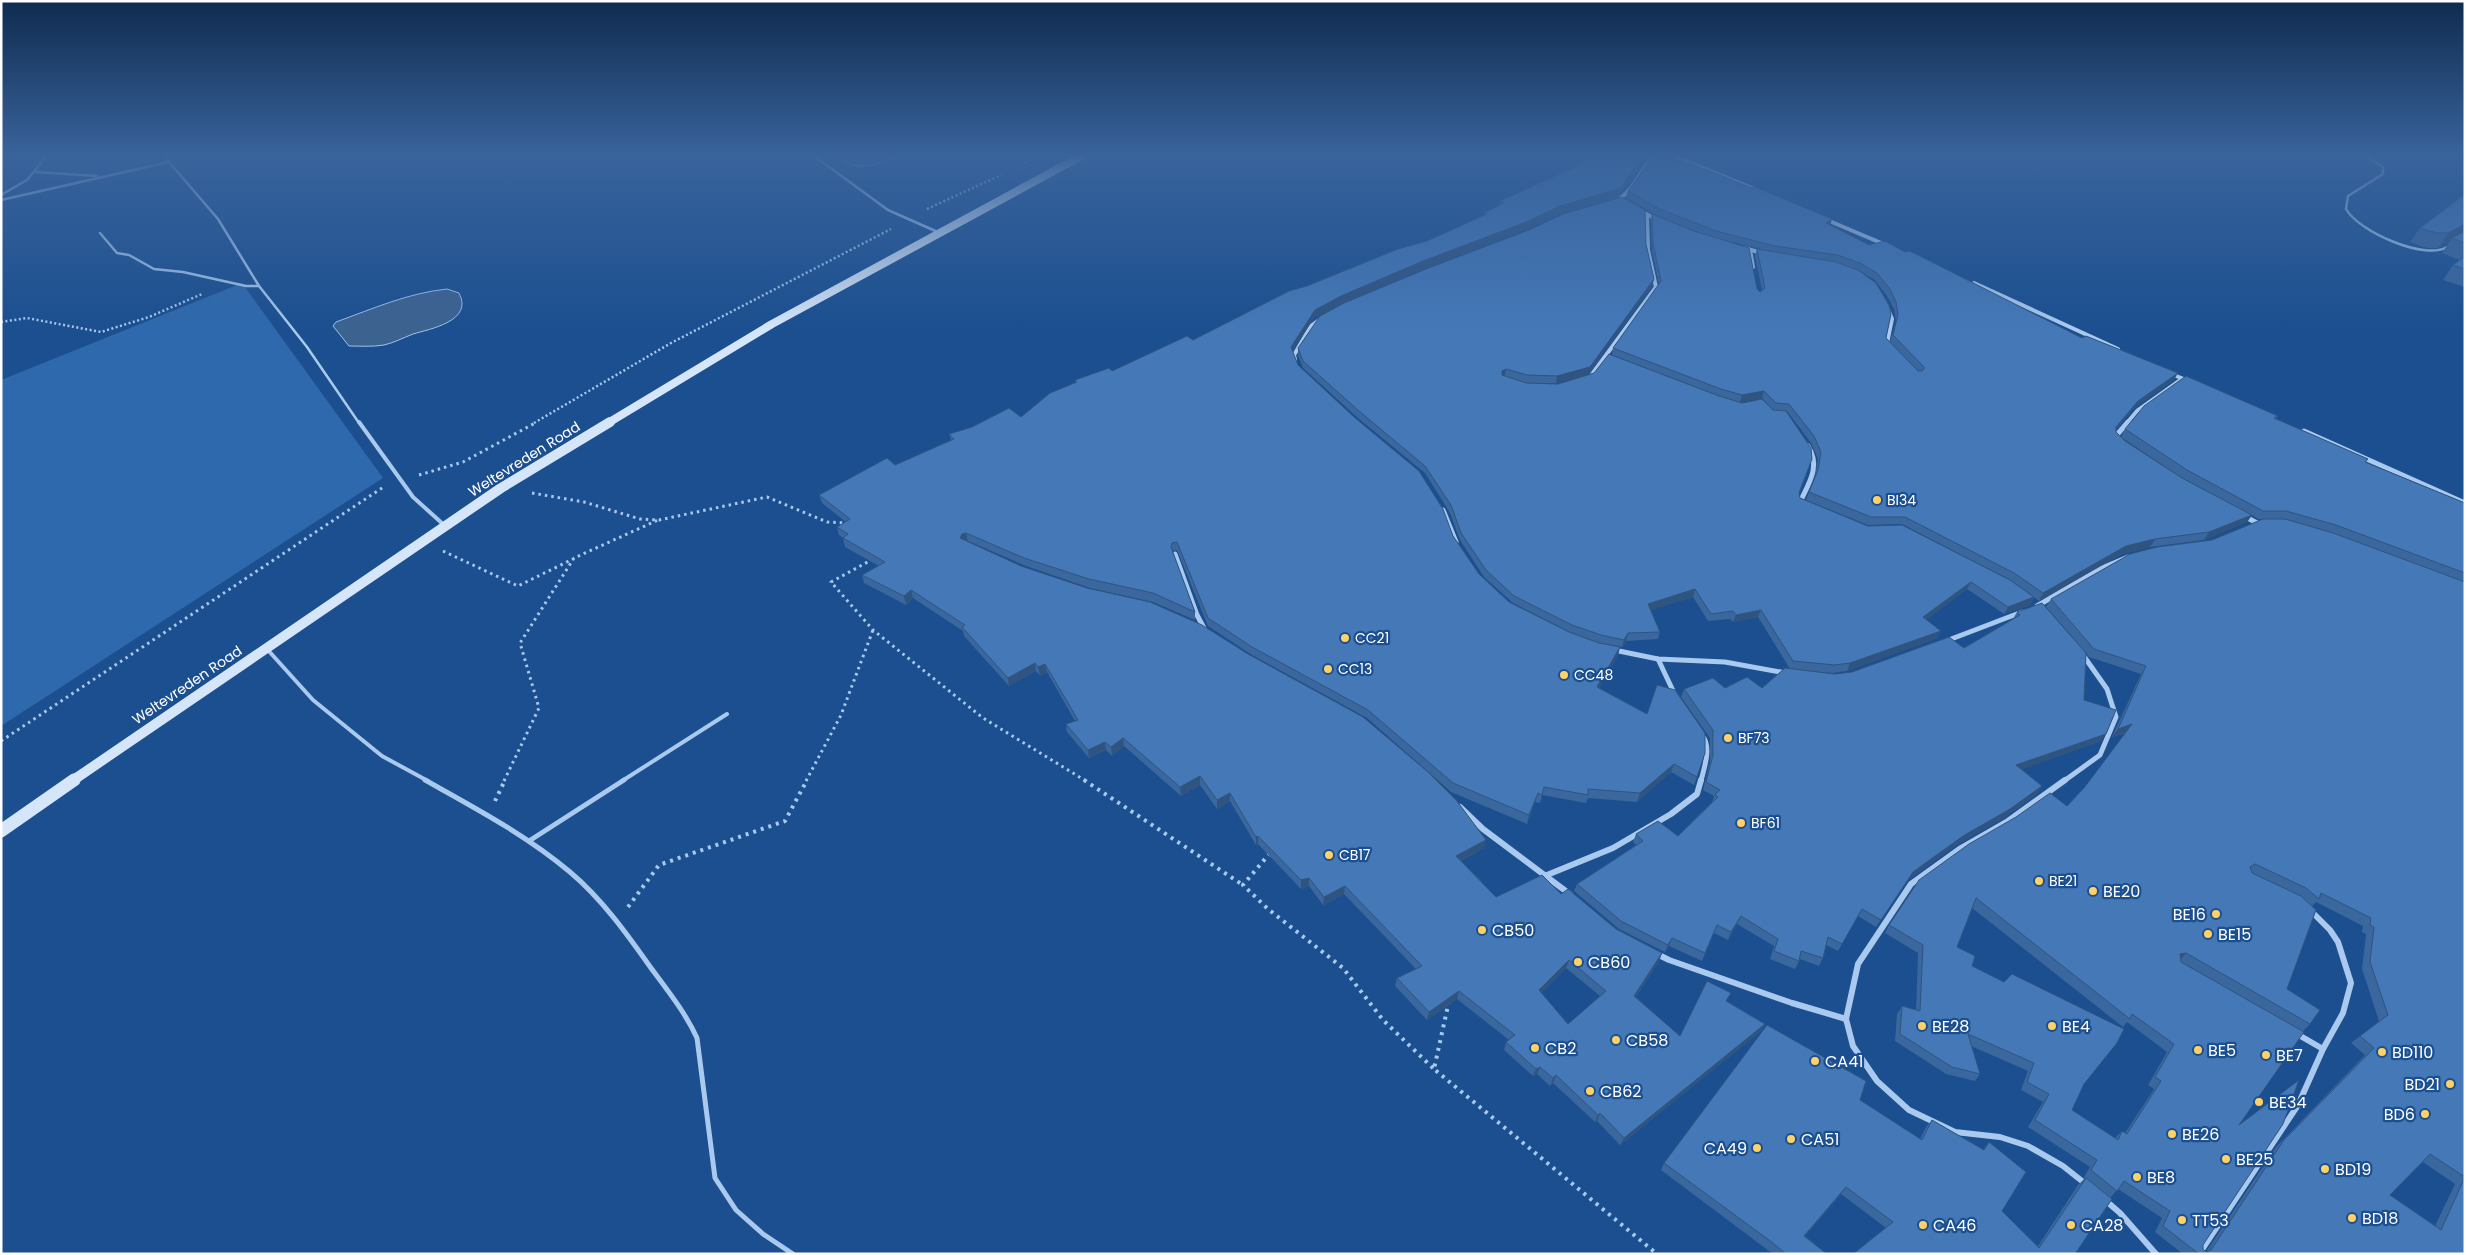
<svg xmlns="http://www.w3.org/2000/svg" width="2466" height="1255" font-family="Poppins,sans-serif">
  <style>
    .green { fill: #2e69ad }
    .water { fill: #3c6290; stroke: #9cc4f0 }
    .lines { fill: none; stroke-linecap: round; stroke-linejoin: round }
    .path-far2 { stroke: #a9c9ee; stroke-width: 2.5; stroke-dasharray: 2 2.5; stroke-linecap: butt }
    .path-far1 { stroke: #a9c9ee; stroke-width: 3; stroke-dasharray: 2.5 4; stroke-linecap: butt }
    .path { stroke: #a9c9ee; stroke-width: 4; stroke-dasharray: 3 5; stroke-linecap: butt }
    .lane-far2 { stroke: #a9c9ee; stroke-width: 2.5 }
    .lane-far1 { stroke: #a9c9ee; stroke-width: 4 }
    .lane { stroke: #a9c9ee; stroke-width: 5 }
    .street-far2 { stroke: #a9c9ee; stroke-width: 4 }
    .street-far1 { stroke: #a9c9ee; stroke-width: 5 }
    .street { stroke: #a9c9ee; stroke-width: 6 }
    .secondary-far2 { stroke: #d6e6fa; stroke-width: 8 }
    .secondary-far1 { stroke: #d6e6fa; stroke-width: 10 }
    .secondary { stroke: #d6e6fa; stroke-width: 13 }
    .wall { fill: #3a679d; fill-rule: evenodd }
    .shaded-wall { fill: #305480 }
    .building { fill: #4478b7; stroke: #305480; fill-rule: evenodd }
    .poi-dot { fill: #ffd166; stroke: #1b4f8f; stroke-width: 2 }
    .labels { text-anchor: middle; stroke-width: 4.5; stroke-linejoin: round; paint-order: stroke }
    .street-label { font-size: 14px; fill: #fff; stroke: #1b4f8f }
    .poi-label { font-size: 14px; fill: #fff; stroke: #1b4f8f; text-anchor: start }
    .near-poi-label { font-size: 16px; fill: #fff; stroke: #1b4f8f; text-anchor: start }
  </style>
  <rect width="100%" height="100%" fill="#1b4f8f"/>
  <path class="green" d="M242,283L383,478L1,726V380Z"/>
  <g class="water">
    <path d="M831,153H899L897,157C868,167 858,173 831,153Z"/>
    <path d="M447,289L459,293C474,321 430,329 413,334C403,338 393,343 384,345C373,347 360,346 349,346L333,326L336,322C372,309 408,293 447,289Z"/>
  </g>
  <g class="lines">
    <g class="path-far2">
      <path d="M1024,163L1038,153"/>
      <path d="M927,209L1001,175"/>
      <path d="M1,322L27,318L101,332L149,317L202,294"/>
      <path d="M534,423L671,343L891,229"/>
    </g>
    <g class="path-far1">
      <path d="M419,475L463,462L537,422"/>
      <path d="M532,493L584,502L640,519L659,520L767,497L827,522L845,523"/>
      <path d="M443,551L518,586L573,559"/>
      <path d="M873,559L831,582L873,630L983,718L1086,781"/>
      <path d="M1,741L385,486"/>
      <path d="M504,781L539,708L520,643L574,558L658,520"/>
      <path d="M806,781L841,715L873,630"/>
    </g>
    <g class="path">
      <path d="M1084,780L1243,885"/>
      <path d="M495,801L505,780"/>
      <path d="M1270,853L1243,885L1268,909L1343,968L1383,1020L1434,1069"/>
      <path d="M628,907L659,865L785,821L807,780"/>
      <path d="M1449,1001L1434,1069L1657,1254"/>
    </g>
    <g class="lane-far2">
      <path d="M164,153L169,162L218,219L259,286L307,347L359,423"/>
      <path d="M810,153L888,210L940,233"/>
      <path d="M2361,153L2383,167V174L2348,196L2346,209C2358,231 2425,261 2447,247"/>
      <path d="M36,172L97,176"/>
      <path d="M1,195L27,180L49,153"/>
      <path d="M1,200L169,162"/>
      <path d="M100,233L117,253L129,255L154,269L183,272L246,286H259"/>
    </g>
    <g class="lane-far1">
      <path d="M359,422L413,497L444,525"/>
      <path d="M267,649L313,700L382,756L428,781"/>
      <path d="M622,781L727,714"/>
    </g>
    <g class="lane">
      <path d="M425,780C475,808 526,835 570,872C602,899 627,934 651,968C668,991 685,1012 697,1038L715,1178L736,1210L763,1234L793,1254"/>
      <path d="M529,841L624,780"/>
    </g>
    <g class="street-far2">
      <path d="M1667,153L1757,190"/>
      <path d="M1619,200L1631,188L1654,153"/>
      <path d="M1641,211L1657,220"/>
      <path d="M1827,220L1886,245"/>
      <path d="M1744,248L1762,253"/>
      <path d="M1750,250L1753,267"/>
      <path d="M1974,283L2118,349"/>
      <path d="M1887,343L1892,319L1888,309"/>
      <path d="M1295,360L1294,355L1311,326L1323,317"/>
      <path d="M2171,374L2189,381"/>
      <path d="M1590,377L1656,287L1648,250L1647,216"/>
      <path d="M2127,423L2137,411L2182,379"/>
    </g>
    <g class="street-far1">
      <path d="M2304,431L2465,503"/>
      <path d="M2117,440L2115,437L2128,422"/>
      <path d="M1803,503L1800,502C1809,483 1821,466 1808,446"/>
      <path d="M1443,510L1456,542"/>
      <path d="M2244,516L2257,523"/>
      <path d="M1175,554L1197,615L1205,630"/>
      <path d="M2037,606L2102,568L2128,557"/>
      <path d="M1946,641L2022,612"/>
      <path d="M1614,650L1658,659L1725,662L1786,673"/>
      <path d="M1658,659L1675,695"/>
      <path d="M1701,781C1704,768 1712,747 1702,735"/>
      <path d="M2064,781L2100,755L2116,717L2107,689L2083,655"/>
    </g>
    <g class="street">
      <path d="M2065,780L2008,821L1961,848L1911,884L1858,964L1846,1019L1853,1046L1877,1081L1909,1110L1955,1132L2000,1137L2028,1146L2063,1166L2087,1185"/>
      <path d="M1460,807L1483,829L1571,895"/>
      <path d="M1547,875L1613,848L1671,814L1697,794L1701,780"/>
      <path d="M1655,953L1669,960L1792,1003L1846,1019"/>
      <path d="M2297,1034L2323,1049"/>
      <path d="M2105,1200L2120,1213L2156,1254"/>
      <path d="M2199,1254L2298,1105L2323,1049L2343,1013L2351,983L2338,942L2330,930L2311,911"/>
    </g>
    <path class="secondary-far2" d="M608,423L772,324L1087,153"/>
    <path class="secondary-far1" d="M72,781L501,488L610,422"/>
    <path class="secondary" d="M1,831L74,780"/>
  </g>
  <g class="wall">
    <path d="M1646,153L1644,160L1619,196L1559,214L1525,230L1423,269L1340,304L1314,318L1292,352L1298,365L1453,536L1479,574L1509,602L1569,632L1599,643L1620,647L1618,655L1599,688L1697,777L1694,785L1671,772L1637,802L1588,798L1586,803L1542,795L1540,803L1535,802L1527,824L1451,792L1367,718L1252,655L1208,626L1177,550L1172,551L1195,612V620L1153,602L1090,588L1026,566L968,541L1486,840L1484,848L1461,861L1496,897L1561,894L1616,929L1662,953L1659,961L1636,997L1680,1036L1727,1001L1765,1024L1761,1031L1620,1145L1597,1121L1595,1122L1553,1083L1550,1086L1537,1074L1533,1076L1504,1050L1506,1042L1509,1040L1457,999L1427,1020L1395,986L1397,978L1416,969L1344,894L1323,905L1309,886L1301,889L1258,844L1256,845L1230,801L1217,809L1200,785L1181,796L1124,746L1112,756L1106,750L1089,758L1067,732L1066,724L1075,721L1047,672L1040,676L1036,671L1009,686L964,636L963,631L913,598L906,605L864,583L862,575L879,566L845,547L843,538L839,535L837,527L846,522L822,503L819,495L895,465L951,440L949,434L1021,417L1075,382V380L1112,371L1193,340L1307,286L1427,241L1484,216V213L1500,205V201ZM1566,968L1600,996L1568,1024L1541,993Z"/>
    <path d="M1628,191L1830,225L1869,245L1905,252L2082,338L2174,380L2134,408L2116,430V432L2125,441L2182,478L2121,437L2125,429L2278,416L2276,419L2368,459L2366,462L2465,503V1254H2183L2155,1232L2162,1218L2118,1189L2110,1198L2075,1254L1886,1228L1841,1194L1805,1236L1827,1254H1773L1661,1170L1664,1163L1860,1100L1920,1139L1926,1127L1932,1120L1983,1150L1989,1142L2002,1211L2038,1246L2078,1185L2085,1178L2084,1177L2090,1167L2028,1127L2043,1102L2021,1090L2028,1071L1971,1046L1980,1074L1975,1081L1946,1074L1895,1041L1897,1014L1902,1006L1916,1010L1918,953L1885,933L1889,925L2067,806L2084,788L2126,733L2112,737L2141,674L2089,657L2086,653L2084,700L2101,741L2022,769L2042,786L2037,794L2005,817L1958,844L1908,880L1876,927L1858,916L1838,951L1826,945L1823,958L1819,966L1800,959L1795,969L1770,959L1774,946L1737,924L1728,940L1714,933L1702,961L1669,946L1665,952L1619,929L1574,891L1577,884L1636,845L1633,842L1636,834L1678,836L1712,802L1714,796L1703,790L1710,762V738L1681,697L1684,689L1762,688L1835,674L1852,672L1964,648L2013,619L2017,612L2075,640L2046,607L2051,599L2212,540L2284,519H2258L2252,515L2247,522L2204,540L2150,547L2122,554L2039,601L2010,580L1902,524L1868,525L1806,500L1815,476L1818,459L1811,443L1787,411H1786L1800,498L2034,597L2030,605L2004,614L1967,589L1926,620L1941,631L1937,638L1847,671L1832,673L1790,669L1758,617L1733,622L1730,619L1708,621L1693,597L1650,610L1660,632L1658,639L1626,641L1622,647L1599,643L1570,632L1513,603L1484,577L1460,540L1450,513L1425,473L1359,419L1303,368L1298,355V348L1646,244L1654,279L1652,286L1589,374L1556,383H1526L1719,396L1612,355L1613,348L1659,285L1652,250L1651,220L1652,214L1694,231L1711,237L1658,216L1626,198ZM1720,239L1769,251L1757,249L1755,256L1762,290L1760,292ZM1801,257L1835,262L1860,271L1875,280L1887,296L1894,309L1896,321L1890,342L1900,352ZM1762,398L1773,410L1740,402ZM2316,902L2363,926L2362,932L2366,934L2362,969L2379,1021L2360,1036L2351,1043L2365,1055L2276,1147L2206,1252L2203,1249V1245L2239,1125L2303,1031L2310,1024L2287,989L2312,906ZM1972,908L2123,1027L2127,1022L2167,1052L2148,1085L2154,1089L2125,1133L2122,1131L2115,1138L2072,1110L2084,1084L1972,966L1957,947ZM2423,1162L2455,1184L2435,1226L2390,1195Z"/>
    <path d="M2465,196V287L2443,280L2453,265L2460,260L2442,253L2450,241L2438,248H2427L2410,242L2420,228Z"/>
  </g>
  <g class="shaded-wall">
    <path d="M1646,153L1644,160L1619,196L1559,214L1525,230L1423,269L1340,304L1314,318L1290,355L1291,347L1315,310L1341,296Z"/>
    <path d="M1832,219L1830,226L1826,223Z"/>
    <path d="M2465,224V232L2452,238L2450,241L2438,248L2448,233Z"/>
    <path d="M1654,279L1652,286L1589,374L1556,383L1557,376Z"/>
    <path d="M1506,369L1505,376L1501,378L1502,371Z"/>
    <path d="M2178,373L2174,380L2134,408L2112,434L2116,427L2138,401Z"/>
    <path d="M1764,391L1762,398L1740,402L1742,395Z"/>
    <path d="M2252,515L2247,522L2204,540L2209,532Z"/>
    <path d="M966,533L968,541L960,538L962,534Z"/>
    <path d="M2155,539L2150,547L2122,554L2039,601L2043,593L2126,546Z"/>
    <path d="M1971,582L1967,589L1920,625L1923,617Z"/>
    <path d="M1695,589L1693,597L1645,612L1648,604Z"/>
    <path d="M911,590L913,598L906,605L904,596Z"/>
    <path d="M2034,597L2030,605L2004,614L2008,607Z"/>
    <path d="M1761,610L1758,617L1733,622L1736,615Z"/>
    <path d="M1941,631L1937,638L1847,671L1850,663Z"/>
    <path d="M1628,633L1626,641L1622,647L1624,640Z"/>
    <path d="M1620,647L1618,655L1594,696L1597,687Z"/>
    <path d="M1035,663L1036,671L1009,686L1008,678Z"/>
    <path d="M1045,664L1047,672L1040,676L1038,667Z"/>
    <path d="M2132,724L2126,732L2112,737L2118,729Z"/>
    <path d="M2106,734L2101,741L2012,773L2016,765Z"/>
    <path d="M1123,738L1124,746L1112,756L1111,747Z"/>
    <path d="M1105,742L1106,750L1089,758L1088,750Z"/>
    <path d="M1674,764L1671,772L1637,802L1640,793Z"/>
    <path d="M1200,776V785L1181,796L1180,787Z"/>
    <path d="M2042,786L2037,794L2005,817L1958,844L1908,880L1876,927L1913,872L1963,836Z"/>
    <path d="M1230,793V801L1217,809V800Z"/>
    <path d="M1538,793L1535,802L1527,824L1529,815Z"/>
    <path d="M1258,836V844L1256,845V837Z"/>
    <path d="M1486,840L1484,848L1455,864L1456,856Z"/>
    <path d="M1309,878V886L1301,889V880Z"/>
    <path d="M1345,886L1344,894L1323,905L1324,897Z"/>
    <path d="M1741,916L1737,924L1728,940L1731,932Z"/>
    <path d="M1672,938L1669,946L1665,952L1668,945Z"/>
    <path d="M1662,953L1659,961L1631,1004L1634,996Z"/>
    <path d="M2186,953L2179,961L2180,954Z"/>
    <path d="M1569,960L1566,968L1536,998L1539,990Z"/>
    <path d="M1459,991L1457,999L1427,1020L1429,1012Z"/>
    <path d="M1765,1024L1761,1031L1620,1145L1624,1138Z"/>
    <path d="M1540,1067L1537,1074L1533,1076L1536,1069Z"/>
    <path d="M1556,1075L1553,1083L1550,1086L1553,1078Z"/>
    <path d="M1600,1113L1597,1121L1595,1122L1598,1115Z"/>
    <path d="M1846,1187L1841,1194L1799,1243L1804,1236Z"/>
  </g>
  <g class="building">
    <path d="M1596,153H1646L1620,188L1560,206L1526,222L1423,261L1341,296L1315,310L1291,347L1298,365L1354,417L1419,471L1443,509L1453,536L1479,574L1509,602L1569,632L1599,643L1620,647L1597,687L1647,714L1657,685L1675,690L1705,733V753L1697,777L1674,764L1640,793L1588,789V795L1544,787L1542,795L1538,793L1529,815L1453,783L1368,710L1252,647L1208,618L1177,542L1172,543L1171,547L1195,612L1153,593L1089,579L1024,558L966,533L962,534L960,538L1021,566L1087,588L1150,602L1202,625L1248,654L1363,717L1428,772L1457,801L1486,840L1456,856L1496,897L1542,875L1561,894L1568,889L1616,929L1662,953L1634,996L1680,1036L1707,981L1731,993L1726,1001L1765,1024L1624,1138L1600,1113L1598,1115L1556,1075L1553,1078L1540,1067L1536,1069L1506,1042L1515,1035L1459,991L1429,1012L1397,978L1422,966L1345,886L1324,897L1309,878L1301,880L1258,836L1256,837L1230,793L1217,800L1200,776L1180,787L1123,738L1111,747L1105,742L1088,750L1066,724L1078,720L1045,664L1038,667L1035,663L1008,678L962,627L965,625L911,590L904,596L862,575L885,562L843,538L848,534L837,527L850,519L819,495L887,458L895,465L954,439L949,434L972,427L1009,408L1021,417L1050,393L1077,382L1075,380L1109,368L1112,371L1187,336L1193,340L1289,291L1307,286L1398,249L1427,241L1487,214L1484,213L1504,203L1500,201L1509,197L1579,165ZM1569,960L1606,991L1568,1024L1539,990Z"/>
    <path d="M1654,155L1699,167L1752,188L1755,187L1832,219L1826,223L1869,245L1885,241L1905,252L1909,251L1920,256L2082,338L2086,336L2178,373L2138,401L2116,427V432L2125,441L2182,478L2252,515L2209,532L2155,539L2126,546L2043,593L2014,573L1905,517H1871L1809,492L1818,470L1821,452L1814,436L1789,404L1776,403L1764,391L1742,395L1721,389L1613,348L1661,281L1653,243L1652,214L1694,231L1749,248L1757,289L1760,292L1765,288L1757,249L1836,262L1858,270L1876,283L1889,305L1891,314L1886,338L1918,371H1922L1925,368L1893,335L1898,314L1896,302L1890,289L1877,273L1862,264L1838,255L1775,246L1716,231L1660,209L1628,191Z"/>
    <path d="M2464,195L2465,196V224L2448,233H2437L2420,228Z"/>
    <path d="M1622,197L1645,210L1646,244L1654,279L1590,367L1557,376L1527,375L1506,369L1502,371V375L1526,383L1558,384L1594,373L1609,354L1719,396L1742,403L1762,399L1773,410L1786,411L1811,448L1812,459L1799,493L1800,498L1868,526L1902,525L2010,580L2034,597L2008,607L1971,582L1923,617L1941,631L1850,663L1835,665L1793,661L1761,610L1736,615L1733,611L1711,614L1695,589L1648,604L1660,632L1628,633L1624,640L1601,635L1572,625L1514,596L1486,570L1461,533L1451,505L1425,466L1359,411L1303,361L1298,348L1320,316L1344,303L1426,269L1529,230L1563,214Z"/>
    <path d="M2465,231V243L2452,238Z"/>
    <path d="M2465,256V269L2453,265Z"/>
    <path d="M2186,376L2278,416L2274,418L2368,459L2365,462L2465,503V573L2336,525L2286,511H2263L2187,470L2125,429L2144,406Z"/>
    <path d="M2263,519H2285L2333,533L2465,582V1177L2430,1154L2390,1195L2441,1230L2465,1177V1254H2199L2163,1226L2170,1211L2124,1181L2117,1191L2091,1170L2097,1160L2035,1120L2049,1094L2027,1082L2034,1063L1968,1034L1980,1074L1952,1067L1900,1034L1902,1006L1920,1011L1923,945L1889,925L1919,880L1969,844L2016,817L2050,793L2067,806L2084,788L2132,724L2118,729L2146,666L2094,649L2051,599L2130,554L2157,547L2212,540ZM2255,864L2306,888L2319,899L2321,893L2371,918L2370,925L2374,927L2370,962L2388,1015L2360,1036L2374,1048L2284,1140L2211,1250L2206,1252L2203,1249V1245L2283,1124L2299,1080L2239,1125L2304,1032L2181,962L2180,954L2186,953L2310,1024L2320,1010L2287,989L2316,910L2301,896L2252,873L2250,867ZM1976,898L2130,1019L2132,1014L2174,1044L2155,1077L2161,1081L2127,1134L2122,1131L2118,1140L2072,1110L2084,1084L2117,1043L2124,1029L2012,974L2004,982L1972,966L1975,956L1957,947Z"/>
    <path d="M2042,603L2086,653L2084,700L2116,710L2106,734L2016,765L2042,786L2010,809L1963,836L1913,872L1881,920L1862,909L1842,944L1828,937L1823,958L1801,951L1799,961L1774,951L1778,939L1741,916L1731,932L1717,925L1705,953L1672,938L1668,945L1621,921L1577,884L1643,841L1636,834L1658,821L1678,836L1718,797L1715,794L1720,790L1706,782L1713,755V730L1684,689L1713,678L1725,688L1747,677L1762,688L1785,668L1835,674L1852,672L1949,637L1964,648L2020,615L2017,612Z"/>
    <path d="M1767,1025L1866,1081L1860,1100L1922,1140L1932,1120L1984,1150L1989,1142L2026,1172L2002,1211L2039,1248L2086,1178L2112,1199L2075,1254H1853L1893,1222L1846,1187L1804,1236L1827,1254H1786L1773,1243L1664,1163Z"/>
  </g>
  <linearGradient id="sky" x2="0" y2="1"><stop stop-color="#0f2b4f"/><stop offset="0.47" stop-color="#39639b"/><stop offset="1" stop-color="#39639b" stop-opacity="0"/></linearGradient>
  <rect width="2466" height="329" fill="url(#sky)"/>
  <g class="poi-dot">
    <circle cx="1877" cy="500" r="5"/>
    <circle cx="1345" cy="638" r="5"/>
    <circle cx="1328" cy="669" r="5"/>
    <circle cx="1564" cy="675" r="5"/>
    <circle cx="1728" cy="738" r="5"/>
    <circle cx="1741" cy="823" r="5"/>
    <circle cx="1329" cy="855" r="5"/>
    <circle cx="2039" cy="881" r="5"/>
    <circle cx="2093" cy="891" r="5"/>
    <circle cx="2216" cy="914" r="5"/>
    <circle cx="1482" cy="930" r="5"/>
    <circle cx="2208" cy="934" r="5"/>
    <circle cx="1578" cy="962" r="5"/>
    <circle cx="1922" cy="1026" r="5"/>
    <circle cx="2052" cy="1026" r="5"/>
    <circle cx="1616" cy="1040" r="5"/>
    <circle cx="1535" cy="1048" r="5"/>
    <circle cx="2198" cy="1050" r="5"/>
    <circle cx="2382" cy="1052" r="5"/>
    <circle cx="2266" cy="1055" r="5"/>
    <circle cx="1815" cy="1061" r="5"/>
    <circle cx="2450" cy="1084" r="5"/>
    <circle cx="1590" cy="1091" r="5"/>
    <circle cx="2259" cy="1102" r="5"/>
    <circle cx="2425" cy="1114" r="5"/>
    <circle cx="2172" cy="1134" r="5"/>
    <circle cx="1791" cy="1139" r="5"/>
    <circle cx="1757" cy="1148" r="5"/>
    <circle cx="2226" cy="1159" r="5"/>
    <circle cx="2325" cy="1169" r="5"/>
    <circle cx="2137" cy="1177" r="5"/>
    <circle cx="2352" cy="1218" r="5"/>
    <circle cx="2182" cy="1220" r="5"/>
    <circle cx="1923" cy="1225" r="5"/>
    <circle cx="2071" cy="1225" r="5"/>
  </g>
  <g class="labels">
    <g class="street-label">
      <text transform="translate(524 459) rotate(-32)" y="5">Weltevreden Road</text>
      <text transform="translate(187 685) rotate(-34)" y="5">Weltevreden Road</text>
    </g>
    <g class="poi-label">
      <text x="1887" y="505">BI34</text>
      <text x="1355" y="643">CC21</text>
      <text x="1338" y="674">CC13</text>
      <text x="1574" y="680">CC48</text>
      <text x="1738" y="743">BF73</text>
      <text x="1751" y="828">BF61</text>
      <text x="1339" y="860">CB17</text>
      <text x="2049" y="886">BE21</text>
    </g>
    <g class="near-poi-label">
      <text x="2103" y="897">BE20</text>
      <text x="2206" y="920" text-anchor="end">BE16</text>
      <text x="1492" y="936">CB50</text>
      <text x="2218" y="940">BE15</text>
      <text x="1588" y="968">CB60</text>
      <text x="1932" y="1032">BE28</text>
      <text x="2062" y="1032">BE4</text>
      <text x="1626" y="1046">CB58</text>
      <text x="1545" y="1054">CB2</text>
      <text x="2208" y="1056">BE5</text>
      <text x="2392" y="1058">BD110</text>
      <text x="2276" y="1061">BE7</text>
      <text x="1825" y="1067">CA41</text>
      <text x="2440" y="1090" text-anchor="end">BD21</text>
      <text x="1600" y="1097">CB62</text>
      <text x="2269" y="1108">BE34</text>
      <text x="2415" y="1120" text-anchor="end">BD6</text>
      <text x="2182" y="1140">BE26</text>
      <text x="1801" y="1145">CA51</text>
      <text x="1747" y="1154" text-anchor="end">CA49</text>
      <text x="2236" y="1165">BE25</text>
      <text x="2335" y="1175">BD19</text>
      <text x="2147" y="1183">BE8</text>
      <text x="2362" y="1224">BD18</text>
      <text x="2192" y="1226">TT53</text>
      <text x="1933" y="1231">CA46</text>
      <text x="2081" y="1231">CA28</text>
    </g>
  </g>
  <rect width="2466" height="1255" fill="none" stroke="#ffffff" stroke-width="5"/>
</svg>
